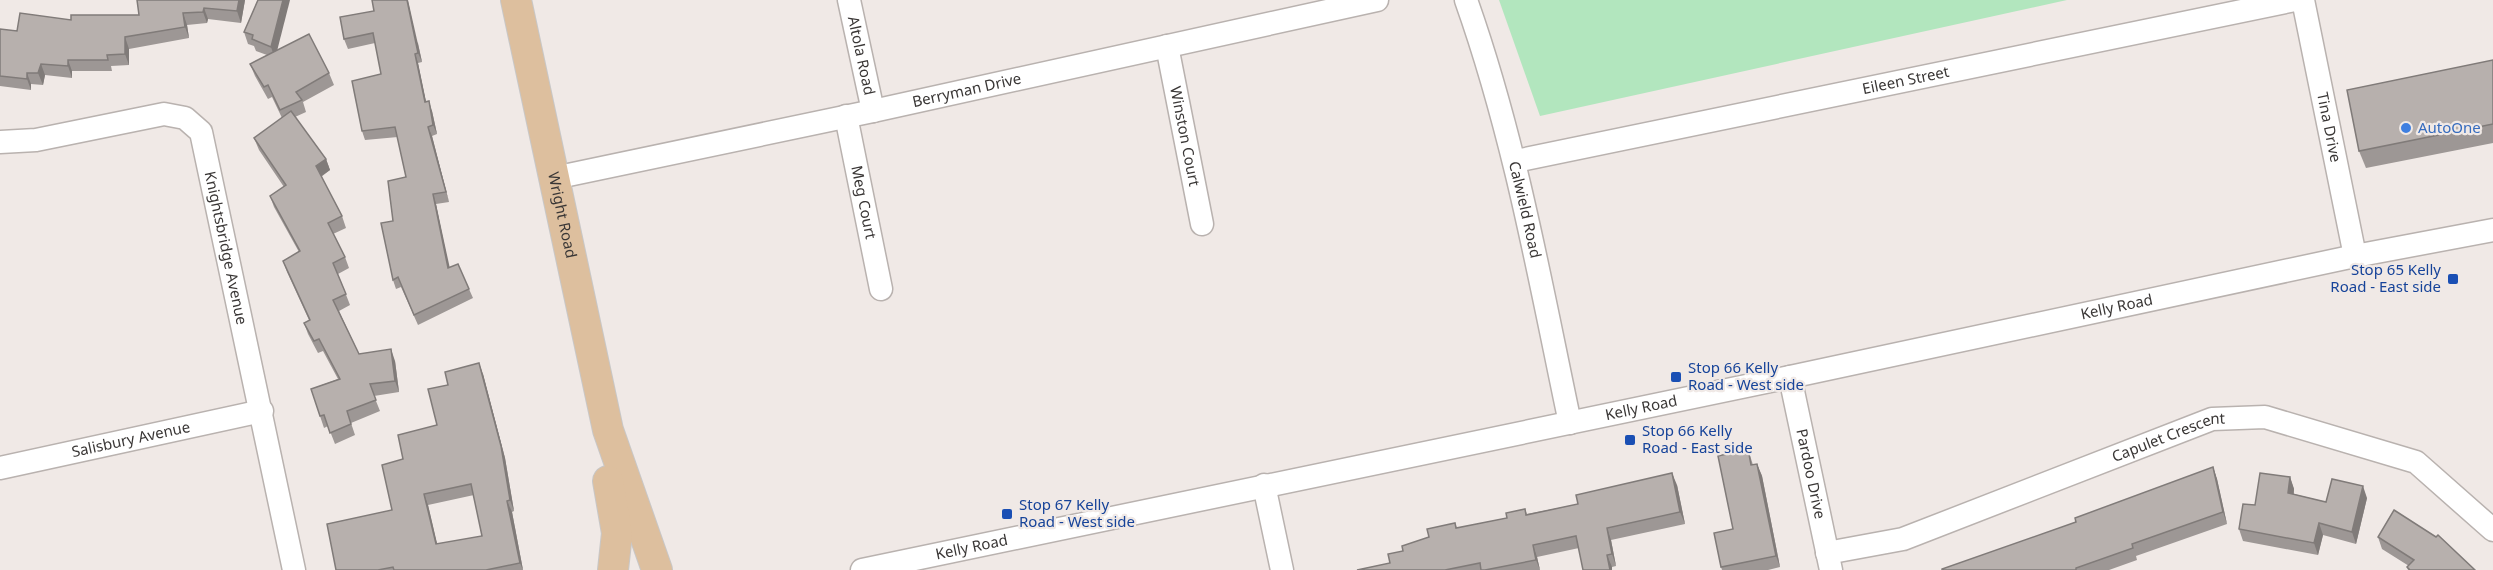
<svg xmlns="http://www.w3.org/2000/svg" width="2493" height="570" font-family="'Noto Sans',sans-serif">
  <style>
    .green { fill: #b2e6be }
    .lines { fill: none; stroke-linecap: round; stroke-linejoin: round }
    .minor-casing { stroke: #b9b2af; stroke-width: 25 }
    .major-casing { stroke: #c8c7c7; stroke-width: 32 }
    .minor { stroke: #fff; stroke-width: 22 }
    .major { stroke: #ddbf9e; stroke-width: 30 }
    .wall { fill: #9d9795; fill-rule: evenodd }
    .shaded-wall { fill: #807b79 }
    .building { fill: #b7b0ad; stroke: #807b79; stroke-width: 1.5; fill-rule: evenodd }
    .shop-dot { fill: #3f7fe0; stroke: #f0e9e6; stroke-width: 2 }
    .transit-dot { fill: #1a4fb4; stroke: #f0e9e6; stroke-width: 2 }
    .labels { text-anchor: middle; stroke-width: 4.5; stroke-linejoin: round; paint-order: stroke }
    .street-label { font-size: 15px; fill: #3a3736; stroke: #f0e9e6 }
    .shop-label { font-size: 15px; fill: #366cbe; stroke: #f0e9e6; text-anchor: start }
    .transit-label { font-size: 15px; fill: #164399; stroke: #f0e9e6; text-anchor: start }
  </style>
  <rect width="100%" height="100%" fill="#f0e9e6"/>
  <path class="green" d="M1499,0H2067L1540,116Z"/>
  <g class="lines">
    <g class="minor-casing">
      <g id="minor">
        <path id="s1" d="M849,0L873,111"/>
        <path id="s2" d="M1466,0C1515,138 1540,281 1570,423"/>
        <path id="s3" d="M2303,0L2355,256"/>
        <path id="s4" d="M1167,46L1202,224"/>
        <path id="s5" d="M846,116L881,289"/>
        <path id="s6" d="M0,142L36,140L164,114L185,118L201,132L294,570"/>
        <path id="s7" d="M1516,161L2295,0"/>
        <path id="s8" d="M554,178L873,111L1377,0"/>
        <path id="s9" d="M1790,377L1831,570"/>
        <path id="s10" d="M0,468L262,411"/>
        <path d="M1264,485L1282,570"/>
        <path id="s11" d="M1827,553L1903,539L2212,419L2265,417L2416,462L2493,530"/>
        <path id="s12" d="M862,570L1790,377L2355,256L2493,230"/>
      </g>
    </g>
    <g class="major-casing">
      <g id="major">
        <path id="s13" d="M516,0L608,430L657,570"/>
        <path d="M608,481L617,533L613,570"/>
      </g>
    </g>
    <use href="#minor" class="minor"/>
    <use href="#major" class="major"/>
  </g>
  <g class="wall">
    <path d="M137,0H245L241,23L208,19L207,23L187,25L189,38L129,49V65L111,66L112,71H72V78L45,75L43,85L31,84V90L0,86V29L17,31L71,20L139,15Z"/>
    <path d="M258,0L277,50L329,73L334,85L303,102L306,112L295,117L326,159L330,170L321,177L342,216L346,228L333,234L345,257L349,268L338,274L350,305L339,311L359,354L395,361L399,392L374,396L380,411L351,423L355,435L335,444L328,426L324,428L311,389L338,379L323,351L318,353L308,334L304,323L309,320L287,272L283,261L299,252L274,207L270,196L284,187L259,150L254,138L282,118L272,97L268,99L255,76L250,64L267,55L256,51L254,46L248,44L244,32Z"/>
    <path d="M374,11L418,43L422,62L418,63L426,102L432,111L437,134L432,136L449,202L436,204L449,268L469,289L473,298L418,325L401,287L396,289L393,280V221L406,177L398,137L365,140L362,131L381,74L375,43L348,49L344,39Z"/>
    <path d="M2493,60V143L2366,168L2359,151Z"/>
    <path d="M483,374L505,458L514,511L512,512L523,570H336L392,510L403,459L437,425L448,385ZM474,495L482,536L437,544L428,505Z"/>
    <path d="M1748,449L1753,465L1757,464L1762,476L1780,567L1768,570H1722L1721,567L1733,529Z"/>
    <path d="M2213,467L2217,479L2227,524L2136,556L2137,560L2109,570H1942L2076,522Z"/>
    <path d="M2290,477L2294,489V494L2326,502L2367,498L2356,544L2323,535L2318,555L2243,541L2239,529L2255,505Z"/>
    <path d="M1677,485L1685,524L1611,540L1616,566L1612,567V570H1583L1579,548L1537,557L1540,570H1357L1390,563L1403,551L1455,523L1457,528L1507,518L1525,509L1527,514Z"/>
    <path d="M2378,537L2475,570H2408L2407,567L2409,566L2382,549Z"/>
  </g>
  <g class="shaded-wall">
    <path d="M239,0H245L241,23L237,11Z"/>
    <path d="M283,0H290L275,59L271,47Z"/>
    <path d="M407,0H408L422,62L418,53Z"/>
    <path d="M204,8L208,19L207,23L203,12Z"/>
    <path d="M183,13L187,25L189,38L185,27Z"/>
    <path d="M125,37L129,49V65L125,54Z"/>
    <path d="M415,54L418,63L428,111L425,102Z"/>
    <path d="M68,60L72,71V78L68,66Z"/>
    <path d="M41,64L45,75L43,85L38,73Z"/>
    <path d="M27,73L31,84V90L27,79Z"/>
    <path d="M429,101L432,111L437,134L433,125Z"/>
    <path d="M428,127L432,136L449,202L446,192Z"/>
    <path d="M326,159L330,170L320,177L316,166Z"/>
    <path d="M433,194L436,204L452,278L448,268Z"/>
    <path d="M391,349L395,361L399,392L395,381Z"/>
    <path d="M479,363L483,374L505,458L514,511L510,500Z"/>
    <path d="M1757,464L1762,476L1780,567L1776,556Z"/>
    <path d="M2213,467L2217,479L2227,524L2223,512Z"/>
    <path d="M1672,473L1677,485L1685,524L1680,512Z"/>
    <path d="M2290,477L2294,489L2292,504L2288,493Z"/>
    <path d="M2363,486L2367,498L2356,544L2352,532Z"/>
    <path d="M424,494L428,505L440,556L436,544Z"/>
    <path d="M507,501L512,512L523,570L520,563Z"/>
    <path d="M2319,523L2323,535L2318,555L2314,543Z"/>
    <path d="M1607,528L1611,540L1616,566L1612,554Z"/>
    <path d="M1533,545L1537,557L1540,570L1536,560Z"/>
    <path d="M1607,555L1612,567V570H1610Z"/>
  </g>
  <g class="building">
    <path d="M137,0H239L237,11L204,8L203,12L183,13L185,27L125,37V54L107,55L108,60H68V66L41,64L38,73H27V79L0,76V29L17,31L20,13L71,20V15H139Z"/>
    <path d="M258,0H283L271,47L252,39L253,35L244,32Z"/>
    <path d="M372,0H407L418,53L415,54L425,102L429,101L433,125L428,127L446,192L433,194L448,268L458,264L469,289L414,315L398,277L393,280L381,223L393,221L388,181L406,177L395,127L362,131L352,81L381,74L373,33L344,39L340,17L374,11Z"/>
    <path d="M309,34L329,73L296,92L302,100L280,110L268,85L264,87L250,64Z"/>
    <path d="M2493,60V124L2359,151L2347,90Z"/>
    <path d="M291,111L326,159L316,166L342,216L328,223L345,257L333,263L346,294L333,300L359,354L391,349L395,381L370,384L376,400L347,411L351,424L330,433L324,415L320,416L311,389L340,379L319,339L314,341L304,323L310,320L283,261L300,251L270,196L286,185L254,138Z"/>
    <path d="M479,363L501,446L510,500L507,501L520,563L486,570H394L393,567L378,570H336L327,524L392,510L382,465L403,459L398,435L437,425L428,389L448,385L445,372ZM471,484L482,536L436,544L424,494Z"/>
    <path d="M1748,449L1751,465L1757,464L1776,556L1721,567L1714,533L1733,529L1718,456Z"/>
    <path d="M2213,467L2223,512L2132,544L2133,548L2076,568V570H1942V569L2076,522L2075,518Z"/>
    <path d="M1672,473L1680,512L1607,528L1612,554L1607,555L1610,570H1583L1576,536L1533,545L1536,560L1485,570H1481L1480,563L1445,570H1357L1390,563L1388,554L1403,551L1402,546L1429,537L1427,529L1455,523L1456,528L1507,518L1506,513L1525,509L1526,515L1578,504L1576,495Z"/>
    <path d="M2260,473L2290,477L2288,493L2326,502L2332,479L2363,486L2352,532L2319,523L2314,543L2239,529L2243,504L2255,505Z"/>
    <path d="M2394,510L2436,537L2438,535L2475,570H2410L2407,567L2414,560L2378,537Z"/>
  </g>
  <circle class="shop-dot" cx="2406" cy="128" r="6"/>
  <g class="transit-dot">
    <rect x="2447" y="273" width="12" height="12" rx="3"/>
    <rect x="1670" y="371" width="12" height="12" rx="3"/>
    <rect x="1624" y="434" width="12" height="12" rx="3"/>
    <rect x="1001" y="508" width="12" height="12" rx="3"/>
  </g>
  <g class="labels">
    <g class="street-label">
      <text dy="5" stroke="none"><textPath href="#s1" startOffset="57">Altola Road</textPath></text>
      <text dy="5" stroke="none"><textPath href="#s7" startOffset="398">Eileen Street</textPath></text>
      <text dy="5" stroke="none"><textPath href="#s8" startOffset="422">Berryman Drive</textPath></text>
      <text dy="5" stroke="none"><textPath href="#s3" startOffset="130">Tina Drive</textPath></text>
      <text dy="5" stroke="none"><textPath href="#s4" startOffset="92">Winston Court</textPath></text>
      <text dy="5" stroke="none"><textPath href="#s5" startOffset="88">Meg Court</textPath></text>
      <text dy="5" stroke="none"><textPath href="#s2" startOffset="218">Calwield Road</textPath></text>
      <text dy="5" stroke="none"><textPath href="#s13" startOffset="220">Wright Road</textPath></text>
      <text dy="5" stroke="none"><textPath href="#s6" startOffset="328">Knightsbridge Avenue</textPath></text>
      <text dy="5" stroke="none"><textPath href="#s12" startOffset="1282">Kelly Road</textPath></text>
      <text dy="5" stroke="none"><textPath href="#s12" startOffset="796">Kelly Road</textPath></text>
      <text dy="5" stroke="none"><textPath href="#s10" startOffset="134">Salisbury Avenue</textPath></text>
      <text dy="5" stroke="none"><textPath href="#s11" startOffset="362">Capulet Crescent</textPath></text>
      <text dy="5" stroke="none"><textPath href="#s9" startOffset="99">Pardoo Drive</textPath></text>
      <text dy="5" stroke="none"><textPath href="#s12" startOffset="112">Kelly Road</textPath></text>
    </g>
    <g class="shop-label">
      <text x="2418" y="133">AutoOne</text>
    </g>
    <g class="transit-label">
      <text x="2441" y="275" text-anchor="end">Stop 65 Kelly<tspan x="2441" dy="17">Road - East side</tspan></text>
      <text x="1688" y="373">Stop 66 Kelly<tspan x="1688" dy="17">Road - West side</tspan></text>
      <text x="1642" y="436">Stop 66 Kelly<tspan x="1642" dy="17">Road - East side</tspan></text>
      <text x="1019" y="510">Stop 67 Kelly<tspan x="1019" dy="17">Road - West side</tspan></text>
    </g>
  </g>
</svg>
